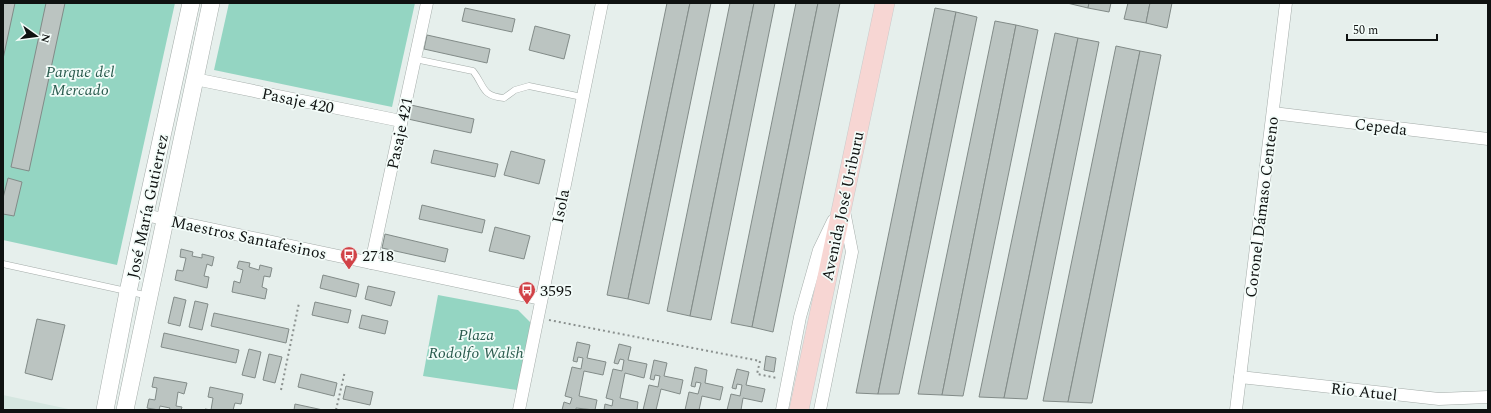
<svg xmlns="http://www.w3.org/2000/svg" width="1491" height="413" font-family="Spectral,serif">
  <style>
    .built { fill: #d5e6e0 }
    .green { fill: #94d5c2 }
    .building { fill: #bbc4c1; stroke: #828b88 }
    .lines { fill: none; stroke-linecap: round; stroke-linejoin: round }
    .lane-casing { stroke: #a4aca9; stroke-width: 7 }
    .street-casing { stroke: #a4aca9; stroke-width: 13 }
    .secondary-casing { stroke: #a4aca9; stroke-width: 18 }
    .primary-casing { stroke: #cacbcb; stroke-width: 20 }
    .path { stroke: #8a908e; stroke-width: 2; stroke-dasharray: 2 3; stroke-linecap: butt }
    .lane { stroke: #fff; stroke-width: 6 }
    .street { stroke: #fff; stroke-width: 12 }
    .secondary { stroke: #fff; stroke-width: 17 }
    .primary { stroke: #f7d6d3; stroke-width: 19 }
    .labels { text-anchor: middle; stroke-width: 3.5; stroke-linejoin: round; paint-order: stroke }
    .park-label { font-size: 16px; font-style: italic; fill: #2b5c4f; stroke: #f3fcf9 }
    .street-label { font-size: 16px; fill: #0f1211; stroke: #f3fcf9 }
    .poi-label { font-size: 16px; fill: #0f1211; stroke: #f3fcf9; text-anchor: start }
  </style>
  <rect width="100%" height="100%" fill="#e6efec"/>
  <path class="built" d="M3,395L73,410H3Z"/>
  <g class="green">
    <path d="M3,3H175L117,265L3,240Z"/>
    <path d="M229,3H415L392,107L214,70Z"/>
    <path d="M438,295L518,310L531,323L517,390L423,376Z"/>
  </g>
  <g class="building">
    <path d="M3,3H15L3,59Z"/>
    <path d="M46,3H65L29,171L11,167Z"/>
    <path d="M667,3H690L628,299L607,295Z"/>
    <path d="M690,3H711L649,304L628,299Z"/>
    <path d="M730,3H754L690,316L667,311Z"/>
    <path d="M754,3H775L711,320L690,316Z"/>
    <path d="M796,3H818L752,327L731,323Z"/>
    <path d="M818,3H840L773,332L752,327Z"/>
    <path d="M1067,3H1089L1088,8Z"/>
    <path d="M1089,3H1111L1109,12L1088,8Z"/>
    <path d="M1128,3H1150L1146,23L1124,19Z"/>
    <path d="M1150,3H1172L1167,28L1146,23Z"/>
    <path d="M465,8L515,19L512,32L462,21Z"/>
    <path d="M935,8L956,12L878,394L856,393Z"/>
    <path d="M956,12L977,17L899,394H878Z"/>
    <path d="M995,21L1016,25L942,395L918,394Z"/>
    <path d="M1016,25L1038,30L963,396L942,395Z"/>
    <path d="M535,26L570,35L564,59L529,50Z"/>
    <path d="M1055,33L1078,38L1004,398L979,397Z"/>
    <path d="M427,35L490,49L487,63L424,49Z"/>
    <path d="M1078,38L1099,42L1027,399L1004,398Z"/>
    <path d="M1116,46L1140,51L1068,402L1043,401Z"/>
    <path d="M1140,51L1161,55L1092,403L1068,402Z"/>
    <path d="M411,105L474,119L471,133L408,119Z"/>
    <path d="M434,150L498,164L495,177L431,163Z"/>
    <path d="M511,151L545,160L539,184L504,175Z"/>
    <path d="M8,178L22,182L14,216L3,214V198Z"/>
    <path d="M422,205L485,220L482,233L419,219Z"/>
    <path d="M495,227L530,236L524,259L489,251Z"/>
    <path d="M385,234L448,249L445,262L382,248Z"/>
    <path d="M181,249L193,252L192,256L202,258V254L214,257L212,266L207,264L204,276L209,277L207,288L175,280L177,270L183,271L186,258L180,257Z"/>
    <path d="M239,261L250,263L249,267L259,270L260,265L272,268L270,277L264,276L262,287L267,289L265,299L232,292L234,281L240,283L243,270L237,268Z"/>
    <path d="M323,275L359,284L356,297L320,288Z"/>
    <path d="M368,286L395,292L391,306L365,299Z"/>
    <path d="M174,297L186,300L180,326L168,323Z"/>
    <path d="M195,301L208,304L202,330L189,327Z"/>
    <path d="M315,302L351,310L348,323L312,315Z"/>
    <path d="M214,313L289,329L286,343L211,326Z"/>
    <path d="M362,315L388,321L385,334L359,328Z"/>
    <path d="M37,319L65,325L52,380L25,373Z"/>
    <path d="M164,333L239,350L236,363L161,347Z"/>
    <path d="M577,342L590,345L587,358L606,362L603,375L584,371L579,396L597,400L595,410L576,408V410H562L564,402L570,404L572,398L565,396L572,367L581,369L583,358L578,357L577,362L573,361Z"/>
    <path d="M619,344L631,347L628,360L647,364L644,378L625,373L620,398L638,402L637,410H604L605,404L612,406L613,400L606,398L613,369L622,371L624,360L620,359L618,364L614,363Z"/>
    <path d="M249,349L261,352L255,378L242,375Z"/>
    <path d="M269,354L282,357L275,383L263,380Z"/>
    <path d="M766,356L776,358L774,372L764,370Z"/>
    <path d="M654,360L667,363L664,376L683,380L680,394L661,389L656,410H643L649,385L658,387L660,376L655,375L654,380L650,379Z"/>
    <path d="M695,367L707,370L705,383L723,387L720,400L702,396L699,410H685L689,392L698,394L701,383L696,382L695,387L691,386Z"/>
    <path d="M737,369L749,372L746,385L765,389L762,402L743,398L741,410H727L731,394L740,396L742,385L737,384L736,389L732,388Z"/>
    <path d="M301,374L337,383L334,396L298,387Z"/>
    <path d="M154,377L187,383L184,394L178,392L176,406L182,407L181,410H169L170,408L160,406L159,410L147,408L149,399L155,400L157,388L152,387Z"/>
    <path d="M346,386L373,392L370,405L343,399Z"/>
    <path d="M210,387L243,394L241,404L235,403L233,410H205V409L211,410L213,398L208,397Z"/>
    <path d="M295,404L323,410H294Z"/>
  </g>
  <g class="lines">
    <g class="lane-casing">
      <g id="lane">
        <path d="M415,59L473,71C485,86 481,96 504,98L515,90L529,86L582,97"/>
        <path d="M3,264L149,296"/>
      </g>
    </g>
    <g class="street-casing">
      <g id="street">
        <path d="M195,79L401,121"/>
        <path d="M1273,113L1488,139"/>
        <path d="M145,215L541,299"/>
        <path d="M371,263L427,3"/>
        <path d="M1240,377L1439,399L1488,397"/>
        <path d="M519,410L602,3"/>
        <path d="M782,410L800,317L819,250L833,221"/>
        <path d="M820,410L852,252L844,211"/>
        <path d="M1236,410L1286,3"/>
      </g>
    </g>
    <g class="secondary-casing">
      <g id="secondary">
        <path d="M105,410L128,292L191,3"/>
        <path d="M125,410L211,3"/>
      </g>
    </g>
    <g class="primary-casing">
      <path id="primary" d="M799,410L885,3"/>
    </g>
    <g class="path">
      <path d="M549,320L760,361L757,374L777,378"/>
      <path d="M281,390L299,303"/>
      <path d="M336,410L345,371"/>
    </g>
    <use href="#lane" class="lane"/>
    <use href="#street" class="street"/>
    <use href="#secondary" class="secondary"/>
    <use href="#primary" class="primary"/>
  </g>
  <defs>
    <g id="bus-pin" transform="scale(0.9)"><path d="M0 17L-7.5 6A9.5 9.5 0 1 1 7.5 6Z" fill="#d14247" stroke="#f3fcf9"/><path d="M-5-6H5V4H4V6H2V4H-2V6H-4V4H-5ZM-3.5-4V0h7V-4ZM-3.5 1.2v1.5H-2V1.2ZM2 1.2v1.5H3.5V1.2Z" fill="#fff"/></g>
  </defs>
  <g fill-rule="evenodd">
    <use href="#bus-pin" x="349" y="255"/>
    <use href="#bus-pin" x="527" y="290"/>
  </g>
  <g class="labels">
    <g class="park-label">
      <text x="80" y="77">Parque del<tspan x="80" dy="18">Mercado</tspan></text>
      <text x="476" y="340">Plaza<tspan x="476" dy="18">Rodolfo Walsh</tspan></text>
    </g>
    <g class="street-label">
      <text transform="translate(298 100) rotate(12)" y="6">Pasaje 420</text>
      <text transform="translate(1381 126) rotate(7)" y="6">Cepeda</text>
      <text transform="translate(399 133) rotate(-78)" y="6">Pasaje 421</text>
      <text transform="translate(147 206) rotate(-78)" y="6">José María Gutierrez</text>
      <text transform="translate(560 206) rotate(-79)" y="6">Isola</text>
      <text transform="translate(842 206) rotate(-78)" y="6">Avenida José Uriburu</text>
      <text transform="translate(1261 207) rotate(-83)" y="6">Coronel Dámaso Centeno</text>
      <text transform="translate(249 237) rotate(12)" y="6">Maestros Santafesinos</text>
      <text transform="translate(1364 391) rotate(6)" y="6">Rio Atuel</text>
    </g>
    <g class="poi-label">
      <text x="362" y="261">2718</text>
      <text x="540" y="296">3595</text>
    </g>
  </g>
  <rect width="1491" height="413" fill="none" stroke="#0f1211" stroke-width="8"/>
  <g transform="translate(36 36) rotate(104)" stroke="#f3fcf9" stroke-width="3" paint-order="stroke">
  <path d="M0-3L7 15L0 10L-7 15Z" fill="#0f1211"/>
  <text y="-6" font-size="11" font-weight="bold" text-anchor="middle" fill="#0f1211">N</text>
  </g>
  <path d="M1347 34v6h90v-6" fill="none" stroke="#0f1211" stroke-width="2"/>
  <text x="1353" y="34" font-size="12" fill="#0f1211" stroke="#f3fcf9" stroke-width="3" paint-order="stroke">50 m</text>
</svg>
